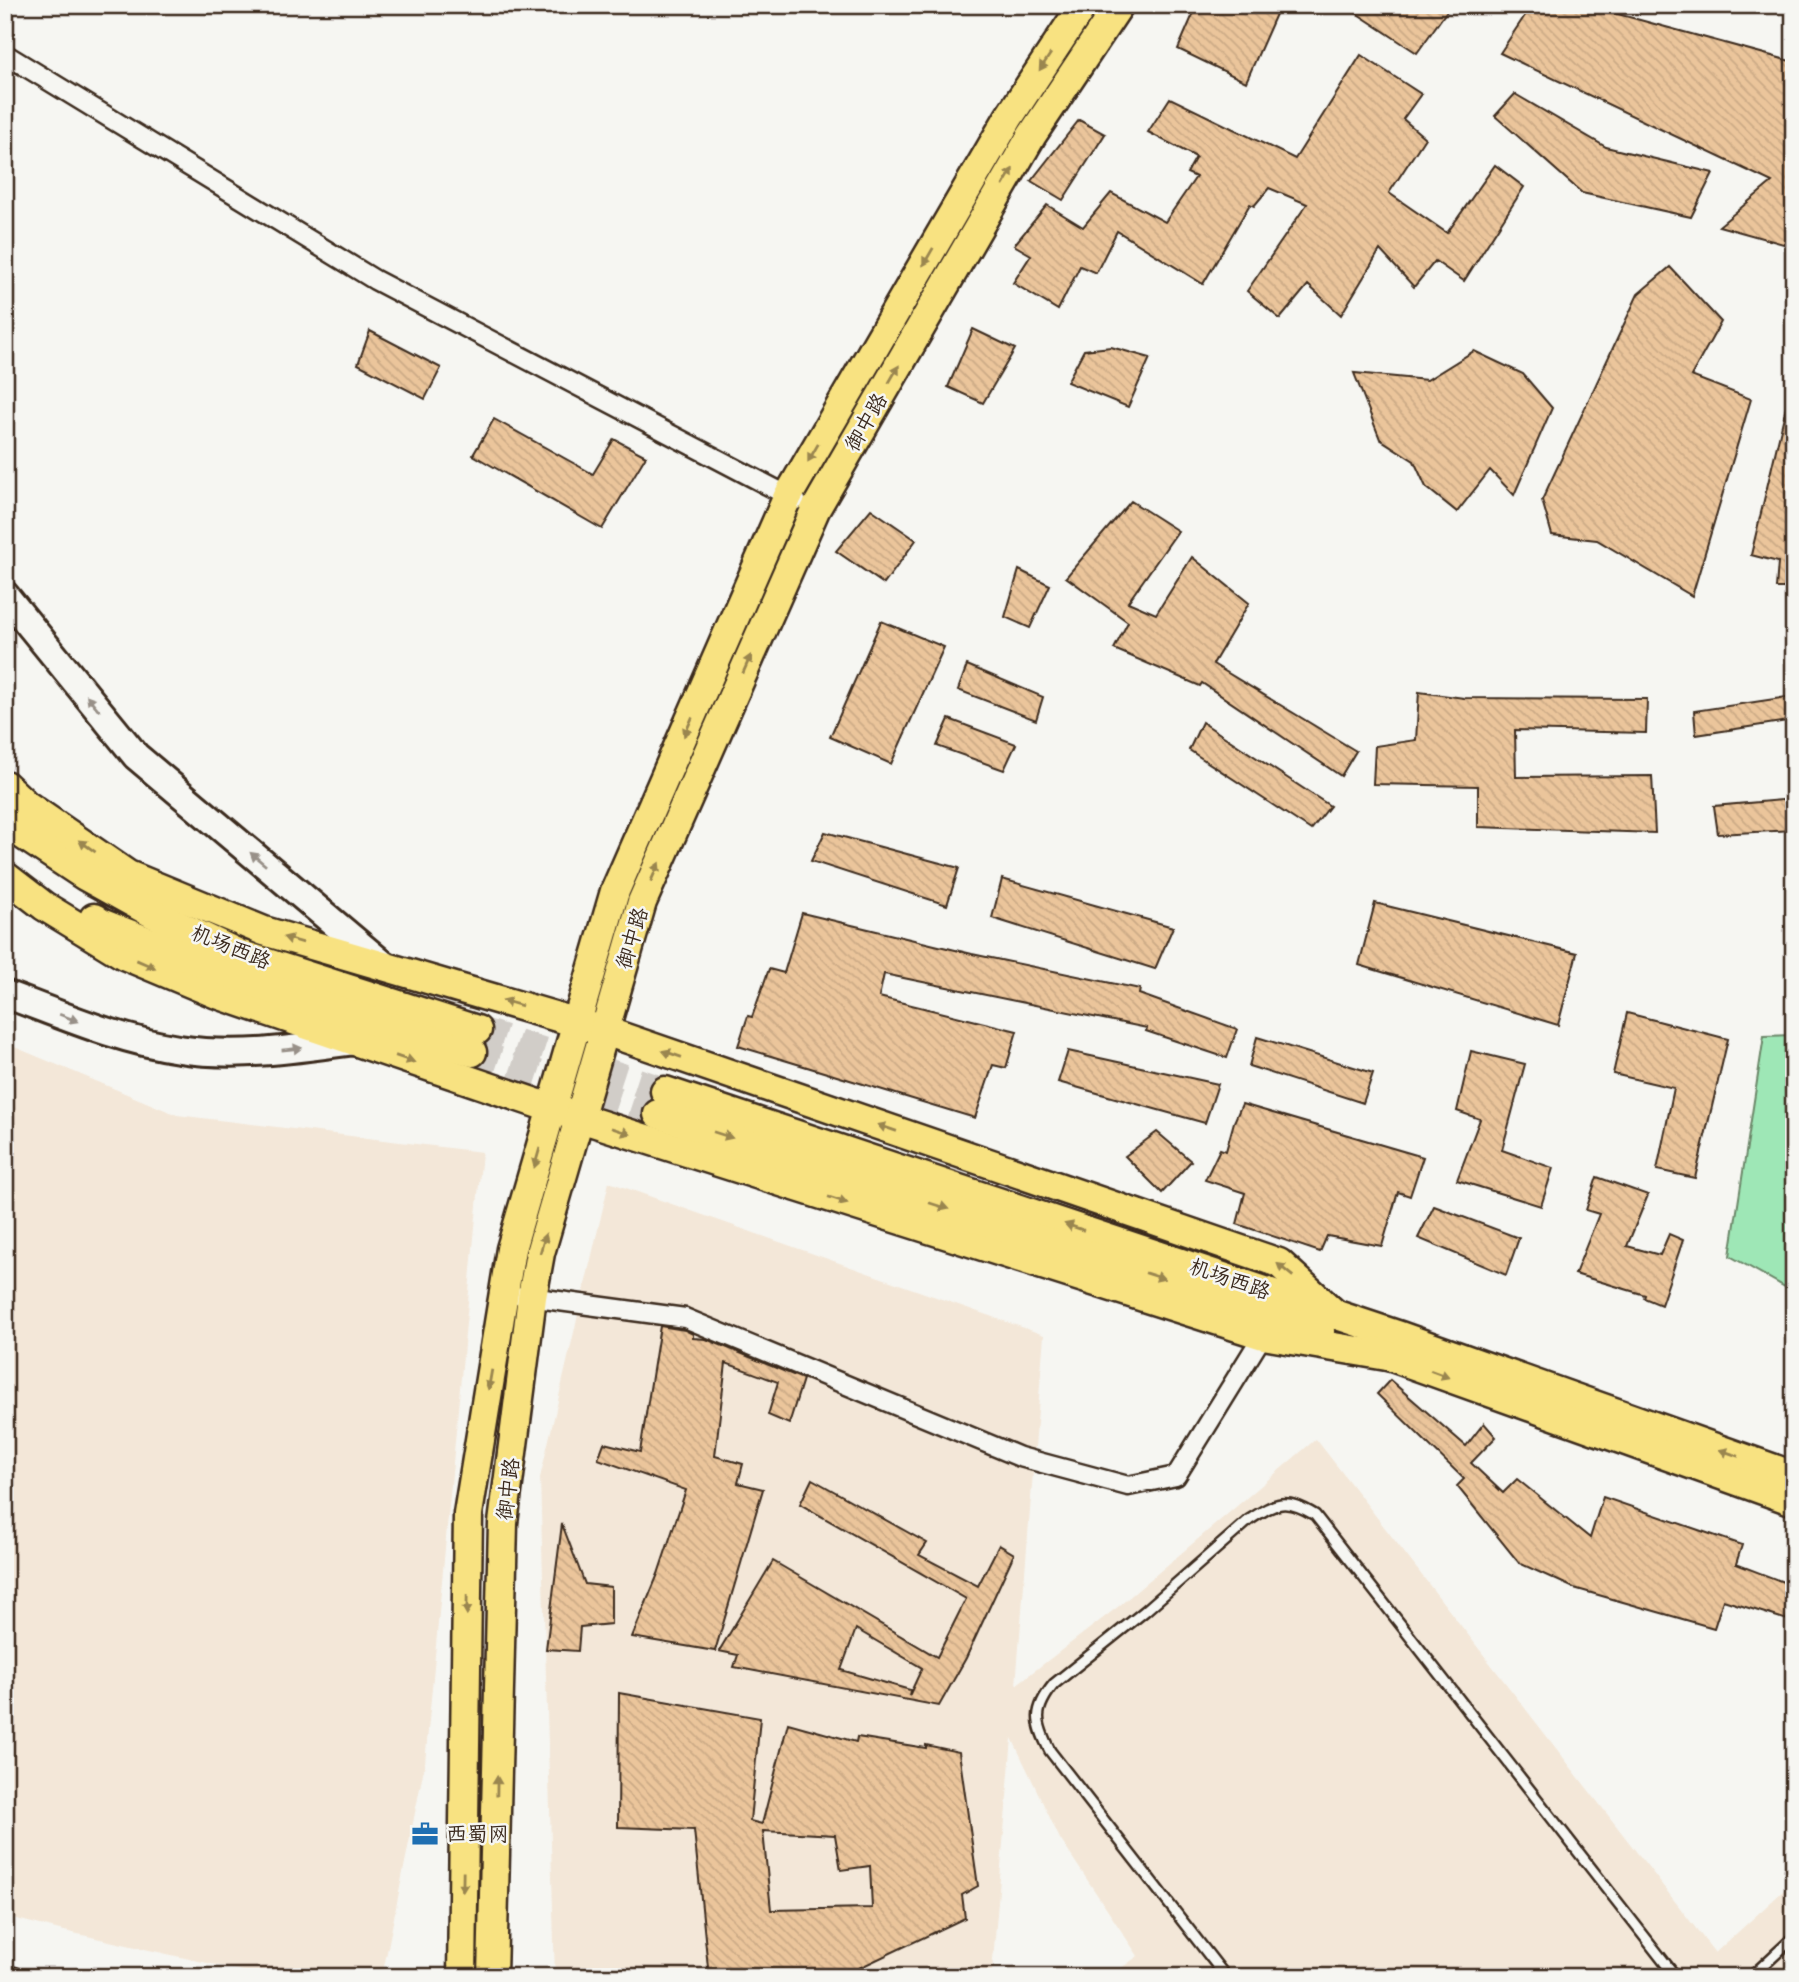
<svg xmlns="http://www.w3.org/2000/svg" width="1799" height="1982" font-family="'Shantell Sans','LXGW WenKai TC',sans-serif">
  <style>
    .built { fill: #f3e7d8 }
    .pitch { fill: #9ee7b6; stroke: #6c886a; stroke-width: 2 }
    .building { fill: url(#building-back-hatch); stroke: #3b2a1e; stroke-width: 2; fill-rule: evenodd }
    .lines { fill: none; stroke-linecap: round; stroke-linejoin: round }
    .primary-tunnel { stroke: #d1cdc8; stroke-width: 28; stroke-dasharray: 28 14; stroke-linecap: butt }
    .lane-casing { stroke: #3b2a1e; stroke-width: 14 }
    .street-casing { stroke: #3b2a1e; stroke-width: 23 }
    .secondary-casing { stroke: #3b2a1e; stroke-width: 32 }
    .primary-casing { stroke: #3b2a1e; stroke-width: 33 }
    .lane { stroke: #f6f6f2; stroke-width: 9 }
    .street { stroke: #f6f6f2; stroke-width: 18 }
    .secondary { stroke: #f6f6f2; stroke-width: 26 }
    .primary { stroke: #f8e281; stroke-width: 28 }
    .oneway { fill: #9a8650 }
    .oneway2 { fill: #989088 }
    .labels { text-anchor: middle; stroke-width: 5; stroke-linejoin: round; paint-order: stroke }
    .street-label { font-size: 21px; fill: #3b2a1e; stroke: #f6f6f2 }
    .poi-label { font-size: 21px; fill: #3b2a1e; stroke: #f6f6f2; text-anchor: start }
  </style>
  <defs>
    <pattern id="building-back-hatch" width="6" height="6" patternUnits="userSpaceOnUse" patternTransform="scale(1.75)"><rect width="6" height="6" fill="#ebc59b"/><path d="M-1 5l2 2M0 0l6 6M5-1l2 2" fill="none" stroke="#caa985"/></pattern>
  </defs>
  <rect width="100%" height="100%" fill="#f6f6f2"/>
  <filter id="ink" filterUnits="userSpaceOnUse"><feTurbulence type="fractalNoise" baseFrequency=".0143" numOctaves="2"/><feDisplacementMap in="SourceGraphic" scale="14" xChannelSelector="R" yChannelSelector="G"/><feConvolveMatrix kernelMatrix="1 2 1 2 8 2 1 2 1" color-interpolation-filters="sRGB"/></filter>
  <g filter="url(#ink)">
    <g class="built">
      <path d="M5,1043L177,1115L482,1152L425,1763L382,1977H270L60,1930L5,1916Z"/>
      <path d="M609,1182L1044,1335L1016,1685L1119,1606L1316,1439L1715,1953L1794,1881V1977H1113V1974L1138,1956L1060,1839L1012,1738L992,1972L978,1977H555L540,1478Z"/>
    </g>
    <path class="pitch" d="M1794,1035V1292L1730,1256L1764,1036Z"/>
    <g class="building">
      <path d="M1197,5H1280L1246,82L1178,49Z"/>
      <path d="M1344,5H1451L1417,53Z"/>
      <path d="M1532,5H1585L1794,62V247L1719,226L1772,182L1500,53Z"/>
      <path d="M1361,55L1421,94L1403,119L1425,138L1389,193L1447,233L1495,165L1524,187L1464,281L1435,261L1414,287L1380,250L1341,315L1308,285L1280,319L1247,291L1307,204L1269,188L1254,206L1250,204L1203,284L1117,231L1096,273L1080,266L1058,310L1013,283L1031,255L1014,245L1047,205L1083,227L1111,193L1165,222L1196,177L1187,173L1196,157L1148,132L1170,98L1295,159Z"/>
      <path d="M1515,94L1606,147L1713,173L1691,217L1582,193L1495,116Z"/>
      <path d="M1079,120L1105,134L1063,200L1031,181Z"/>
      <path d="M1670,267L1721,322L1691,376L1751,399L1692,596L1597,540L1552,535L1542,500L1638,294Z"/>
      <path d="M973,329L1015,349L983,403L948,387Z"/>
      <path d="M370,331L441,368L425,399L358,364Z"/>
      <path d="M1111,347L1150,358L1128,407L1067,382L1084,350Z"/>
      <path d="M1474,351L1523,374L1552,408L1514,495L1490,470L1457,512L1426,487L1414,461L1380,439L1354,373L1427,380Z"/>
      <path d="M1788,399L1794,400V588H1776L1778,562L1751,555Z"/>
      <path d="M494,419L593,474L614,439L646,456L602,529L473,455Z"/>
      <path d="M1131,501L1178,531L1128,602L1156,614L1192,557L1249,603L1213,664L1356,751L1341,776L1202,683L1200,686L1114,649L1128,622L1066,577Z"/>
      <path d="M871,509L916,540L884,584L836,551Z"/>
      <path d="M1019,570L1050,585L1030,628L1005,617Z"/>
      <path d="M881,621L944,647L891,764L830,737Z"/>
      <path d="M967,665L1043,697L1036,720L958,690Z"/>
      <path d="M1419,692L1464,698L1647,699L1646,733L1515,730L1516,777L1652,776L1655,833L1478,827V786L1373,784L1375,746L1416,740Z"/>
      <path d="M1794,696V720L1696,735L1694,711Z"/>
      <path d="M949,719L1016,744L1004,770L937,746Z"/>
      <path d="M1202,722L1330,806L1311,830L1189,750Z"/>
      <path d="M1794,799V830L1718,834L1714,806Z"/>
      <path d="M825,832L959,868L947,905L811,861Z"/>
      <path d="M1002,879L1173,927L1155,969L992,918Z"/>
      <path d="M1375,903L1577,953L1558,1025L1359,965Z"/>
      <path d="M802,913L972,954L1140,989L1139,994L1237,1029L1227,1058L1146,1031L1147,1028L884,974L879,997L1017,1031L1006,1068L993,1065L975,1118L738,1046L748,1016L752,1017L769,969L784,973Z"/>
      <path d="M1627,1013L1728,1039L1695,1178L1657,1170L1674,1088L1613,1074Z"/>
      <path d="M1257,1037L1373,1073L1363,1103L1249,1066Z"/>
      <path d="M1068,1051L1218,1084L1205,1123L1058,1082Z"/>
      <path d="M1471,1051L1525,1064L1502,1150L1553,1168L1541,1206L1457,1180L1480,1119L1457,1111Z"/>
      <path d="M1242,1104L1423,1157L1410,1196L1398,1192L1382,1246L1327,1236L1320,1252L1237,1224L1245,1193L1205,1180L1220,1149L1226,1151L1234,1122Z"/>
      <path d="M1157,1132L1191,1161L1162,1193L1125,1156Z"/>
      <path d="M1597,1177L1648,1195L1627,1246L1660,1255L1669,1234L1683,1240L1661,1305L1644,1298L1645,1295L1575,1274L1599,1214L1586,1210Z"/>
      <path d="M1434,1206L1519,1238L1506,1275L1418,1238Z"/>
      <path d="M660,1326L685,1330L693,1334V1338L706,1339L803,1379L789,1424L768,1415L778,1382L726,1363L715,1456L743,1464L738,1483L763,1489L715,1651L632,1637L658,1574L686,1490L598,1459L604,1443L640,1452Z"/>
      <path d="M1390,1380L1466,1446L1484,1423L1496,1437L1471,1463L1503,1493L1517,1479L1590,1538L1603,1497L1742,1545L1736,1564L1794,1586V1622L1723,1600L1714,1628L1574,1588L1519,1563L1457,1486L1464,1479L1377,1394Z"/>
      <path d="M812,1479L927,1543L919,1555L978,1586L999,1545L1014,1554L966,1658L939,1706L734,1667L738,1655L719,1651L773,1561L937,1657L966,1599L800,1504ZM856,1629L922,1668L909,1696L910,1690L841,1670Z"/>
      <path d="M562,1524L585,1584L611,1587V1624L580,1627L578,1651L546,1649Z"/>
      <path d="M619,1693L760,1718L750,1821L762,1824L788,1723L856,1742L857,1737L926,1748V1745L959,1752L978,1886L962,1895L965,1918L840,1977H709L694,1830L618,1827ZM763,1831L835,1835L841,1870L870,1866L872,1908L771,1910Z"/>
    </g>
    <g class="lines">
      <g class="primary-tunnel">
        <path d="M477,1030L665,1091"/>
        <path d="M472,1052L658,1114"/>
      </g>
      <g class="lane-casing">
        <g id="lane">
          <path d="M1226,1977L1050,1751C1035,1722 1033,1710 1054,1684L1145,1611L1249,1520C1277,1502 1285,1497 1315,1515L1676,1977"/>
          <path d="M1751,1977L1794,1937"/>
        </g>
      </g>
      <g class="street-casing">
        <g id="street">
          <path d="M5,54L375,280L796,500"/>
          <path d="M522,1296L685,1318L1020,1457L1128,1486L1176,1476L1263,1335"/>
          <path d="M5,1975L14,1977"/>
        </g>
      </g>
      <g class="secondary-casing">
        <g id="secondary">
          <path d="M5,595L136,756L385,966"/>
          <path d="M5,994C62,1015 118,1040 179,1049C237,1058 297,1049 355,1041"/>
        </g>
      </g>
      <g class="primary-casing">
        <g id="primary">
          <path d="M5,785L25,804L128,875L264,931L605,1031L1279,1263L1336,1315"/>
          <path d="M5,823L85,876L152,913L239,954L477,1030"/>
          <path d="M5,876L44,906L124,955L217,994L580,1118L1263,1335L1393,1357"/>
          <path d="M94,918L101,923L270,989L472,1052"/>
          <path d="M665,1091L1400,1336L1794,1476"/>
          <path d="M658,1114L1320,1331"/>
          <path d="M1375,1351L1794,1501"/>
          <path d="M462,1977L468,1514L511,1249L615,891L788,496L1009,117L1083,5"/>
          <path d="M492,1977L503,1523L532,1297L540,1253L642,902L815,510L1032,135L1119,5"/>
        </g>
      </g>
      <use href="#lane" class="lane"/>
      <use href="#street" class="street"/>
      <use href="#secondary" class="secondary"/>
      <use href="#primary" class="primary"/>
    </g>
    <defs><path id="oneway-solid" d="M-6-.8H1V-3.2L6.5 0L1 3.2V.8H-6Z" transform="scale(1.75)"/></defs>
    <g class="oneway">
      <use href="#oneway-solid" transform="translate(1045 62) rotate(124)"/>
      <use href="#oneway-solid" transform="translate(1008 177) rotate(-60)"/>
      <use href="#oneway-solid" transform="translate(928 257) rotate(120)"/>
      <use href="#oneway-solid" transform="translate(894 374) rotate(-60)"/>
      <use href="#oneway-solid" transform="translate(813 453) rotate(120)"/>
      <use href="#oneway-solid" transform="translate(747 664) rotate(-66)"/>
      <use href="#oneway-solid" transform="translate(688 727) rotate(114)"/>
      <use href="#oneway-solid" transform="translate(87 846) rotate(-145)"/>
      <use href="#oneway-solid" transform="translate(655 872) rotate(-66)"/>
      <use href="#oneway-solid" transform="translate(293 940) rotate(-164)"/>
      <use href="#oneway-solid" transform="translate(146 964) rotate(23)"/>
      <use href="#oneway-solid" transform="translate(512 1003) rotate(-164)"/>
      <use href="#oneway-solid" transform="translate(672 1054) rotate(-161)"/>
      <use href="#oneway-solid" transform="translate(405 1059) rotate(19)"/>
      <use href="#oneway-solid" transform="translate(887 1128) rotate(-161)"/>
      <use href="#oneway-solid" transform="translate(621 1131) rotate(18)"/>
      <use href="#oneway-solid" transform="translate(723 1135) rotate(18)"/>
      <use href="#oneway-solid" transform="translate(537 1158) rotate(106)"/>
      <use href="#oneway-solid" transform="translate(838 1200) rotate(18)"/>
      <use href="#oneway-solid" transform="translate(939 1206) rotate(18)"/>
      <use href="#oneway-solid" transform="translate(1074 1227) rotate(-161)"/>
      <use href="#oneway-solid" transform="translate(543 1243) rotate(-74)"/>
      <use href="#oneway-solid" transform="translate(1285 1270) rotate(-141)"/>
      <use href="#oneway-solid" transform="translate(1155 1276) rotate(18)"/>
      <use href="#oneway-solid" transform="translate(1440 1374) rotate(20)"/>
      <use href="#oneway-solid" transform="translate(490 1380) rotate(100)"/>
      <use href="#oneway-solid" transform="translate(1729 1453) rotate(-161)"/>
      <use href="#oneway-solid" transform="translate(467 1605) rotate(91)"/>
      <use href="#oneway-solid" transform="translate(497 1786) rotate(-89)"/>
      <use href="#oneway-solid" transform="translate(463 1882) rotate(91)"/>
    </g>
    <g class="oneway2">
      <use href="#oneway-solid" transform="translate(93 703) rotate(-129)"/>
      <use href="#oneway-solid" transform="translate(258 859) rotate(-140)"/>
      <use href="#oneway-solid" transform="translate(69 1018) rotate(21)"/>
      <use href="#oneway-solid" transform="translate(292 1049) rotate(-6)"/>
    </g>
  </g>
  <defs>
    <g id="office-bare" transform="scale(2.1)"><path d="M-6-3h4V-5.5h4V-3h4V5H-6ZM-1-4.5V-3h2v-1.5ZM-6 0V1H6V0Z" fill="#1f6fb2" stroke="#f6f6f2" stroke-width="2.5" paint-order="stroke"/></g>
  </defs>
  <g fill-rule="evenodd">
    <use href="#office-bare" x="425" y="1834"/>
  </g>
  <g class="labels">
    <g class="street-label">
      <text transform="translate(866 422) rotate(-60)" y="7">御中路</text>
      <text transform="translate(632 938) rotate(-73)" y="7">御中路</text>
      <text transform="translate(231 947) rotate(22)" y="7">机场西路</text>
      <text transform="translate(1230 1279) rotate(19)" y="7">机场西路</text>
      <text transform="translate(508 1489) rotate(-83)" y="7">御中路</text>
    </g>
    <g class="poi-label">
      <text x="446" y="1841">西蜀网</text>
    </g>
  </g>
  <rect width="1799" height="1982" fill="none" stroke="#f6f6f2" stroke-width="28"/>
  <rect x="14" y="14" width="1771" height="1954" fill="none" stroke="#3b2a1e" stroke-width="2.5" filter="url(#ink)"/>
</svg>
